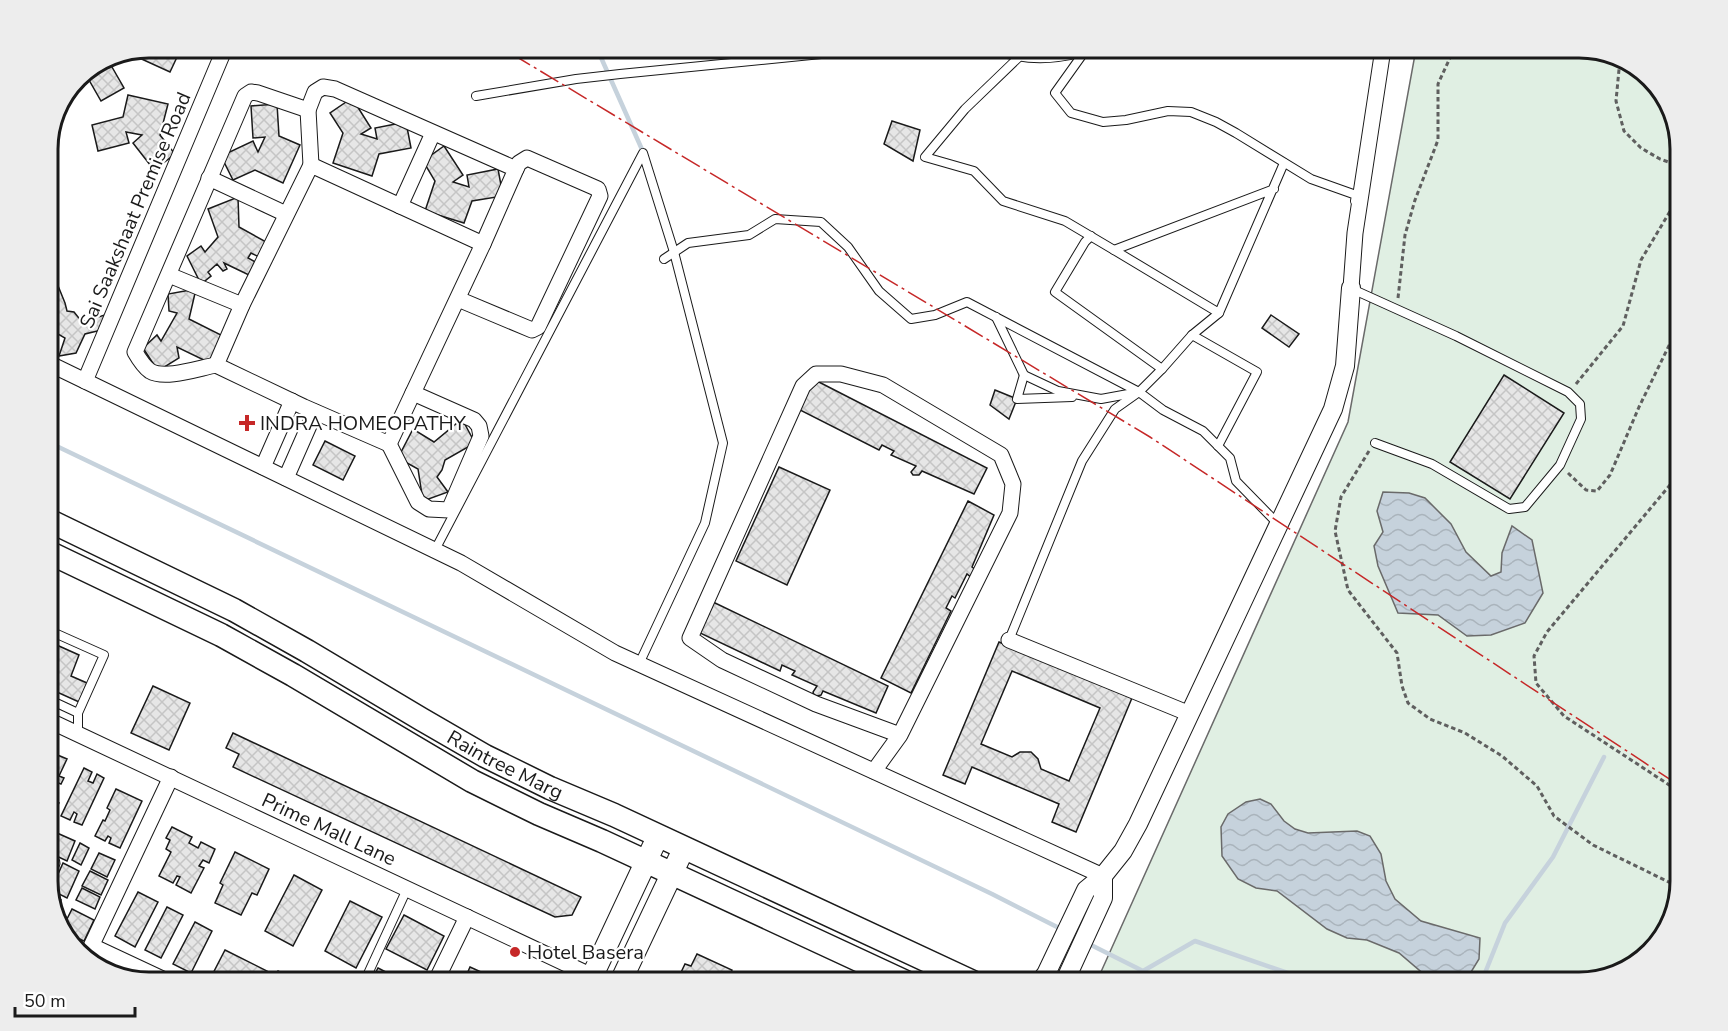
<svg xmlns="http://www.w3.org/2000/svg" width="1728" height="1031" font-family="'Nunito Sans',sans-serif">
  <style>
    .grass { fill: #e0efe3; stroke: #6a6a6a; stroke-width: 1.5 }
    .water { fill: url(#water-waves); stroke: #6a6a6a; stroke-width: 1.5 }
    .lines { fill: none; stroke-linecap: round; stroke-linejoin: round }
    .stream { stroke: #c6d2dc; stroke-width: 4.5 }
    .building { fill: url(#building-cross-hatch); stroke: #1a1a1a; stroke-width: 1.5; fill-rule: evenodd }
    .service-casing { stroke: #1a1a1a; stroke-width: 10 }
    .minor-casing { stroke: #1a1a1a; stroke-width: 17 }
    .tertiary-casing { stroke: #1a1a1a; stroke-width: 20 }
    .secondary-casing { stroke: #1a1a1a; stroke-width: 23 }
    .primary-casing { stroke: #1a1a1a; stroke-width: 25 }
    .path { stroke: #5f5f5f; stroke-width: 3; stroke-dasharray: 4.5 3; stroke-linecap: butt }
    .service { stroke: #fff; stroke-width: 8 }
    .minor { stroke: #fff; stroke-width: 15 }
    .tertiary { stroke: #fff; stroke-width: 18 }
    .secondary { stroke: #fff; stroke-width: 21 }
    .primary { stroke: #fff; stroke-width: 22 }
    .power { stroke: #c62828; stroke-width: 1.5; stroke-dasharray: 21 4.5 3 4.5; stroke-linecap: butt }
    .poi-dot { fill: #c62828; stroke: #fff; stroke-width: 2 }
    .labels { text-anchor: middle; stroke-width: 4.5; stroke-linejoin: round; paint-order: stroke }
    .street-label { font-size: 20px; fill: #1a1a1a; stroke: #fff }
    .poi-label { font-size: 20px; fill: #1a1a1a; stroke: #fff; text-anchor: start }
    .rim { fill: none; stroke: #1a1a1a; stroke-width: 3 }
  </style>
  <defs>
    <pattern id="water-waves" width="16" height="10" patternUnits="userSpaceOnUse" patternTransform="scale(1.5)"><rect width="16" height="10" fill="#c6d2dc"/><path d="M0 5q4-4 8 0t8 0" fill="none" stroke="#aab4bc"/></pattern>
    <pattern id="building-cross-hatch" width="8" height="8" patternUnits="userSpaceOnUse" patternTransform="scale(1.5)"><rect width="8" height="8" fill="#e6e6e6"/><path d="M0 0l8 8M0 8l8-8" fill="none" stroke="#c5c5c5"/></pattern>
  </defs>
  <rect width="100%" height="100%" fill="#fff"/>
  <path class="grass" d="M1578,48L1629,62L1666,99L1680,144V881L1666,932L1629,969L1578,983H1096L1348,422L1416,49Z"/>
  <g class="water">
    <path d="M1383,492L1409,493L1425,498L1451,524L1466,552L1491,576L1501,572L1502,553L1512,526L1532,540L1543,593L1525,623L1491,635L1467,636L1438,615L1398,613L1378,566L1374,546L1383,532L1377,511Z"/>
    <path d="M1260,799L1271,804L1284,821L1295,829L1308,833L1357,831L1370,836L1381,854L1386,881L1395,899L1421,921L1480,938L1479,959L1468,977L1461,983H1436L1432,981L1399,953L1367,940L1347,938L1327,929L1277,891L1256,888L1238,879L1222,856L1221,827L1228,814L1246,802Z"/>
  </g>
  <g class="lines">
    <g class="stream">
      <path d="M599,53L644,154"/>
      <path d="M48,442L992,894L1061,929"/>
      <path d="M1087,943L1143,971L1195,941L1317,983"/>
      <path d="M1481,983L1505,923L1553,857L1604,757"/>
    </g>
  </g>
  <g class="building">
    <path d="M178,55L170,72L135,56Z"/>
    <path d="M111,56H117L112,67L124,88L101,101L85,73Z"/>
    <path d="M128,95L168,104L160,135L175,154L154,170L133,143L142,135L126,132L129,143L98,151L92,125L123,117Z"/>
    <path d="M352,98L371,128L361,134L377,139L375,128L406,122L411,148L379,154L372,176L333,163L343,133L330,113Z"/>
    <path d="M277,104L279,136L300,145L283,183L255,170L233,180L221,156L253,141L258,152L265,137L253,138L251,106Z"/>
    <path d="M892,121L920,130L913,161L884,144Z"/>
    <path d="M444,146L463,175L453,182L469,187L467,175L498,169L503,196L472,201L464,223L425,211L435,181L423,161Z"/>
    <path d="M238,197L239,227L268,243L261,258L251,253L248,258L257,263L251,276L224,263L227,269L223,271L217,264L208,272L211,276L201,284L187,256L201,246L205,252L218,237L208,209Z"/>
    <path d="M50,266L65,303L67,311L74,312L82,322L108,314L106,329L85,334L76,353L59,356L65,338L53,331L48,337V268Z"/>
    <path d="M196,289L189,319L223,336L210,363L177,347L179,358L158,371L143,348L157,335L161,341L177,313L169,311L168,294Z"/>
    <path d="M1271,315L1299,334L1289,347L1262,328Z"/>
    <path d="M1504,375L1564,413L1510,499L1450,462Z"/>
    <path d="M813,379L987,468L974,494L922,471L919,475H913L911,472L916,466L891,455L894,451L882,445L879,450L798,409Z"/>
    <path d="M995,390L1017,399L1009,419L990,405Z"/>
    <path d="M462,419L475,443L445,460L442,470L437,477L448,492L423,501L418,469L398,458L413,429L434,442Z"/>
    <path d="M325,441L355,456L343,480L313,465Z"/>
    <path d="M779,467L830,490L787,585L736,561Z"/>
    <path d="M968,501L994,515L972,567L976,570L972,578L967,574L955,598L952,596L946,608L951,611L911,693L881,678Z"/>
    <path d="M713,602L888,686L876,713L823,691L821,695L817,696L814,695L813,692L817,686L792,675L795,671L782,665L780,671L698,632Z"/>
    <path d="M50,642L79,655L71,676L87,683L79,702L48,688V647Z"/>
    <path d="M999,642L1132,698L1076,832L1052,822L1059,804L972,767L965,784L943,775ZM1012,671L1100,708L1069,781L1041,769L1038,759L1031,752H1020L1012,757L981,744Z"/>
    <path d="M153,686L190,703L169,750L131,733Z"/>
    <path d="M233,733L581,897L572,915L555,917L233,767L239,754L226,748Z"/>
    <path d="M48,751L67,759L59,776L64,778L61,784L56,782L49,799L59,803L55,811L48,808Z"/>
    <path d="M84,768L92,772L88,781L93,783L97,774L104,778L82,825L74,822L77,814L74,812L70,820L61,816Z"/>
    <path d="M116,789L142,801L120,848L109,843L111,838L108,836L105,841L95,836L103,820L105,821L110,810L107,808Z"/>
    <path d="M172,827L192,837L189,843L198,848L201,842L215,849L209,863L203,860L199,866L204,868L191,893L176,885L180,877L177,876L173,883L159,876L171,852L166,849L170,840L166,838Z"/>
    <path d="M48,829L75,841L67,861L48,852Z"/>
    <path d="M80,843L89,848L81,865L72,860Z"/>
    <path d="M235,852L269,869L257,895L252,893L241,915L215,903L223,885L220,883Z"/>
    <path d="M99,853L115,860L107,877L91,869Z"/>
    <path d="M63,863L79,871L67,898L51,890Z"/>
    <path d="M90,871L108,880L101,895L82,886Z"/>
    <path d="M294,875L322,890L293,946L265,931Z"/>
    <path d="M82,888L100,897L95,909L76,900Z"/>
    <path d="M138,892L158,902L135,947L115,936Z"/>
    <path d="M50,895L61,900L56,912Z"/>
    <path d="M350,901L382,917L356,968L325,951Z"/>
    <path d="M167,907L183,915L161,958L145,950Z"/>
    <path d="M72,909L94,920L84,941L61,931Z"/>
    <path d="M404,915L444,936L427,970L386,949Z"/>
    <path d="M195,922L212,931L191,973L173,964Z"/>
    <path d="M225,950L267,971L261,983H208Z"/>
    <path d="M697,954L732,970L727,981L730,983H676L685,964L691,966Z"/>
    <path d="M103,961L148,982L100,969Z"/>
    <path d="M470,967L505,983H463Z"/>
    <path d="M378,968L407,983H370Z"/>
    <path d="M278,971L296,980L295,983H272Z"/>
  </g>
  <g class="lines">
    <g class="service-casing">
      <g id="service">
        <path d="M997,51C1028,61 1052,60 1084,52"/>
        <path d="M1085,51L1055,93L1071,113L1103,122L1126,120L1168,111L1191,112L1216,122L1236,133L1311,179L1356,195L1355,201"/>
        <path d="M1018,58L965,109L925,157L974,171L1003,201L1065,221L1114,250"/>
        <path d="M476,96L576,79L620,74L841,52"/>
        <path d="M1274,189L1114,250L1219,313L1284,163"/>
        <path d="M664,259L688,243L749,235L775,219L821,222L848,247L879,291L911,319L935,315L967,302L1139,392"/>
        <path d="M1352,289L1456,336L1568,392L1580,404L1581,419L1560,465L1525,507L1509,509L1432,464L1375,443"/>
        <path d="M996,317L1024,375L1058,391L1101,399L1139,392L1163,410L1203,431L1230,458L1236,481L1278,524"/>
        <path d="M1192,335L1219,313"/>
        <path d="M1162,369L1192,335L1257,372L1218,446"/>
        <path d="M1024,375L1017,399L1072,397"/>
        <path d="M435,550L643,153L674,252L723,443L705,523L639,664"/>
        <path d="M48,630L104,655L78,713"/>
        <path d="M1009,640L1082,461L1115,409L1139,392L1162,369L1055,292L1085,242L1091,236"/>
        <path d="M48,699L78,713V734"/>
        <path d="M366,978L407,889"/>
      </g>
    </g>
    <g class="minor-casing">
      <g id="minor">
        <path d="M308,110L311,165"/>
        <path d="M311,165L483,244L389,444L304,407L216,365L242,305Z"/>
        <path d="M209,178L286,214"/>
        <path d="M400,206L433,133"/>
        <path d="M169,275L242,305"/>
        <path d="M1351,288L1355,233L1383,49"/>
        <path d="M458,299L532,330L538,327L600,196L598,189L527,158L519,163L516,169"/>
        <path d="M48,363L461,563L615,653L1103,876"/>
        <path d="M216,365C199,368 165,380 150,371C143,366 139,359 135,352L245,96L251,92L258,93L308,110L315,92L323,87L335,89L516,169L483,244"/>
        <path d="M85,381L222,55"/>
        <path d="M389,444L418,502L429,509L449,510L481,436L479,426L474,420L413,393"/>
        <path d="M263,467L292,401"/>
        <path d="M286,478L315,412"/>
        <path d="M1009,640L1190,714"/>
        <path d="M48,720L592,976"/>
        <path d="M874,771L900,735L1010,513L1013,484L1001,455L883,385L841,374H816L803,386L690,638L722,660L816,704L900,735"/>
        <path d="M48,871L52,863"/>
        <path d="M92,946L171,983"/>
        <path d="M86,957L171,777"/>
        <path d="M435,983L467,917"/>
      </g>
    </g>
    <g class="tertiary-casing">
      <g id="tertiary">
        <path d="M1039,983L1046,974L1086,890L1103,876L1123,851L1138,824L1333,409L1345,366L1351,288"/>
        <path d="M1064,983L1103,898V876"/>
      </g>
    </g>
    <g class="secondary-casing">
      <g id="secondary">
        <path d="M589,983L658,836"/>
        <path d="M620,983L684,848"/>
      </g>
    </g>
    <g class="primary-casing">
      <g id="primary">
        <path id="s1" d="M48,520L234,610L307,651L421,719L485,756L550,788L614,815L975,983"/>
        <path d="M48,552L221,635L293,675L472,781L539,814L602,841L908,983"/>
      </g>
    </g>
    <g class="path">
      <path d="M1398,298L1405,235L1415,200L1438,140V84L1454,49"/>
      <path d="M1576,384L1623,326L1641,260L1672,208L1677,181L1674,164L1660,159L1641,148L1624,131L1616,101L1620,59"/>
      <path d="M1369,451L1341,497L1335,531L1348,590L1397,653L1402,686L1408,703L1430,719L1465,733L1502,756L1537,786L1554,816L1593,845L1679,887"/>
      <path d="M1568,473L1586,490L1597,491L1610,475L1639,407L1680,323"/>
      <path d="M1680,473L1547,632L1534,656L1536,683L1564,716L1680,792"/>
    </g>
    <use href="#service" class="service"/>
    <use href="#minor" class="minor"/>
    <use href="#tertiary" class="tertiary"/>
    <use href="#secondary" class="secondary"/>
    <use href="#primary" class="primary"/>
    <path class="power" d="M512,54L1150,437L1680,786"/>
  </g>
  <g class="poi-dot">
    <path d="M244 414h6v6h6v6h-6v6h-6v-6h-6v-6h6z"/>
    <circle cx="515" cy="952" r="6"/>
  </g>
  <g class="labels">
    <g class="street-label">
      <text transform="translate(135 210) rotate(-67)" y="7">Sai Saakshaat Premise Road</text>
      <text dy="7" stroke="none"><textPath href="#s1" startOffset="519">Raintree Marg</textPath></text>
      <text transform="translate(329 829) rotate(25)" y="7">Prime Mall Lane</text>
    </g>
    <g class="poi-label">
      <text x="260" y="430">INDRA HOMEOPATHY</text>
      <text x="527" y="959">Hotel Basera</text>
    </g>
  </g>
  <path d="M0 0H1728V1031H0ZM149 58H1579A91 91 0 0 1 1670 149V881A91 91 0 0 1 1579 972H149A91 91 0 0 1 58 881V149A91 91 0 0 1 149 58Z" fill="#ededed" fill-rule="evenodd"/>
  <path class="rim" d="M149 58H1579A91 91 0 0 1 1670 149V881A91 91 0 0 1 1579 972H149A91 91 0 0 1 58 881V149A91 91 0 0 1 149 58Z"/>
  <path d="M15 1007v9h120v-9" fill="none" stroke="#1a1a1a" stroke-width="3"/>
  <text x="24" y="1007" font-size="18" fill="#1a1a1a" stroke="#ffffff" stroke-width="4.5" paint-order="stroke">50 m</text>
</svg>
